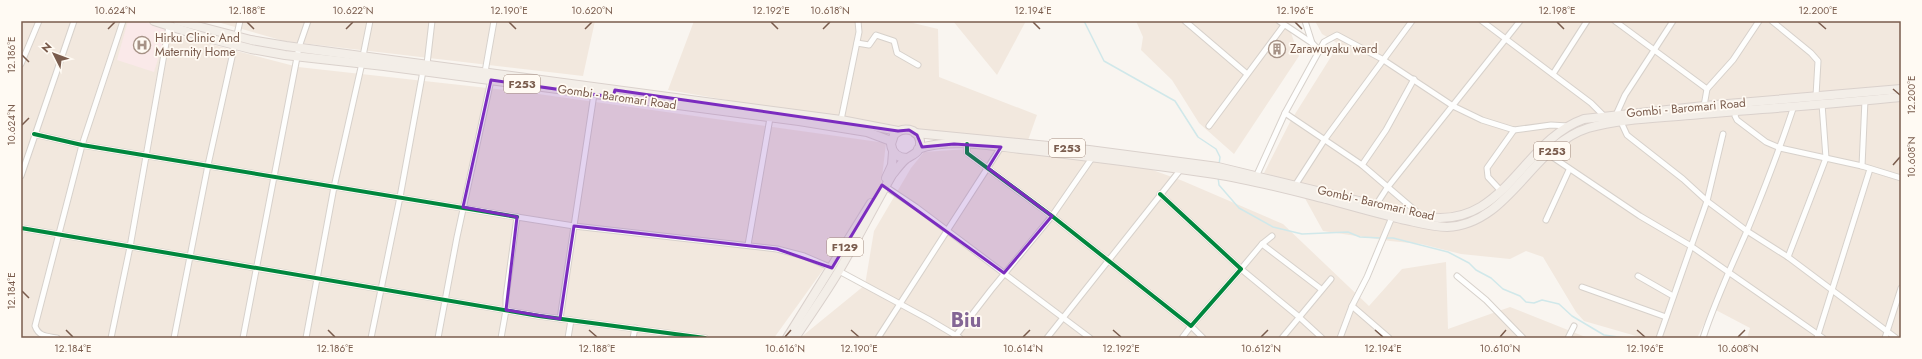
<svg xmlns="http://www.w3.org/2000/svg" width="1922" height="359" font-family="Jost,sans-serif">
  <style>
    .residential { fill: #f2e8de }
    .medical { fill: #fae9e9 }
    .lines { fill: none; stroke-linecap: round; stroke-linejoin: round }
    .stream { stroke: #d0e8ea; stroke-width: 1.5 }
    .minor-casing { stroke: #d7d1cb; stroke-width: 7 }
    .primary-casing { stroke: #dad1cc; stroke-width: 10 }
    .minor { stroke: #fefefd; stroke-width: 5 }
    .primary { stroke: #f3eee8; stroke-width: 8 }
    .cycleway-casing { stroke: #fffaf3; stroke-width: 6 }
    .cycleway { stroke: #00873e; stroke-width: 4 }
    .marked { fill: #7b2cbf; fill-opacity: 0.2; stroke: #7b2cbf; stroke-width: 3; stroke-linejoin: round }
    .ticks { fill: none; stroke: #7a5c4d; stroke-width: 1.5 }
    .labels { text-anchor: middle; stroke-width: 3.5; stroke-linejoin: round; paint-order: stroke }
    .shield { fill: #fffaf3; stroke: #a28b7f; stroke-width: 1 }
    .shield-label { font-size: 11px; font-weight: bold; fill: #7a5c4d }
    .poi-label { font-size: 12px; fill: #7a5c4d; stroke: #fffaf3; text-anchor: start }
    .street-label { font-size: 12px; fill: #7a5c4d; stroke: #fffaf3 }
    .town-label { font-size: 20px; font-weight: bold; fill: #846695; stroke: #fffaf3 }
    .neatline { fill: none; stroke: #7a5c4d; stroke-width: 1.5 }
    .ticks-label { font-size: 10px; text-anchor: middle; fill: #7a5c4d }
  </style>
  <rect width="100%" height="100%" fill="#f9f5f0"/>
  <g class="residential">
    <path d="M21,21H135L164,32L298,67L524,92L886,143L881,186L861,217L774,338H21Z"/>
    <path d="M214,21H595L583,76L284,41Z"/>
    <path d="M694,21H905L938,29L939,77L1037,115L1026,146L827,117L668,90Z"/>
    <path d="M953,21H1026L997,75Z"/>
    <path d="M1136,21H1287L1299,56L1234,154L1199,123L1172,80L1141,50L1143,37Z"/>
    <path d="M1315,21H1901V338H1747L1750,328L1712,308L1697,338H1643L1584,321L1576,312L1543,257L1526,251L1510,259L1461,254L1421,244L1390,241L1323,231L1296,182L1264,173L1290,122L1339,44L1322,34Z"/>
    <path d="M981,148L1136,164L1183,181L1283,224L1369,306L1402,269L1446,262L1448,329L1510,307L1588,338H800L865,285L874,231L911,168L924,152Z"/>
  </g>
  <path class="medical" d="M128,21H143L167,30L154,72L117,60Z"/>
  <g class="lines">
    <g class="stream">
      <path d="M1084,21L1104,61L1175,101L1198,137L1216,149L1220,157L1219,165"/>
      <path d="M1218,177L1219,185L1239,208L1273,227L1302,234L1348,232L1360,237L1381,238"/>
      <path d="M1385,238H1393L1448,252L1469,263L1476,270L1491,278L1503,289L1520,296L1526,302L1534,303L1542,300L1559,304L1572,316L1604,335L1625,338"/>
    </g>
    <g class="minor-casing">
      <g id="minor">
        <path d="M1185,21L1247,74"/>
        <path d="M1279,21L1312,43"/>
        <path d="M1305,21L1312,43L1320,51"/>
        <path d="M1482,21L1591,103L1604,116"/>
        <path d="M1615,21L1707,89"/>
        <path d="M1772,21L1811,53L1818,61L1816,96"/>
        <path d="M857,43L869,45L876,35L894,41L897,53L918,65"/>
        <path d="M363,56L370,21"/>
        <path d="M21,64L39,21"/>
        <path d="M427,64L432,21"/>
        <path d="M485,72L494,21"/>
        <path d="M1553,74L1587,21"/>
        <path d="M594,94L574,226L777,249L804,256L832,268"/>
        <path d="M1704,106L1707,89L1733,60L1759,21"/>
        <path d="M1737,110L1735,116L1737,120L1766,142L1780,148L1862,166L1901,178"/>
        <path d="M1285,113L1362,165L1418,213"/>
        <path d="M1616,115L1625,95L1673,21"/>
        <path d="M841,120L859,32L858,21"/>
        <path d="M1621,122L1627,135L1632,139L1683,179L1707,201L1747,231L1788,257L1896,338"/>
        <path d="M1209,126L1284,25"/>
        <path d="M34,134L82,145L517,217"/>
        <path d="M967,144V153L971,156L1052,216L1191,326L1241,269L1160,194"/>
        <path d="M1548,154L1640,216L1691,246L1823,338"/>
        <path d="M1362,165L1386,130L1414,79"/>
        <path d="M1862,166L1865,100"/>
        <path d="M21,176L74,21"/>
        <path d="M1255,179L1285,113L1324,42L1337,35L1382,59L1453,106L1482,120L1514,130L1551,125L1568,126"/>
        <path d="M1296,184L1325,139L1412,21"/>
        <path d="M886,187L916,207L1090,338"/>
        <path d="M1501,191L1488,177L1487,168L1514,130"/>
        <path d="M1376,205L1387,188L1520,21"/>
        <path d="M1546,220L1569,170"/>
        <path d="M21,228L539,316L705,338"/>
        <path d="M1272,236L1262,244L1241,269L1298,316L1322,338"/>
        <path d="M1262,244L1321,289"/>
        <path d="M748,245L770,118"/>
        <path d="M1788,257L1826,158L1822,104"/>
        <path d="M839,271L928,319L960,338"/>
        <path d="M1457,276L1486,300L1523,338"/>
        <path d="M1638,276L1673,296"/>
        <path d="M1582,287L1666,317"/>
        <path d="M1352,306L1389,338"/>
        <path d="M57,338C47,336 39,337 35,326L82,145L123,21"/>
        <path d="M111,338L130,247L169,26"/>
        <path d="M174,338L208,165L240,21"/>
        <path d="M243,338L299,47L308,21"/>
        <path d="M306,338L334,187L362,63"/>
        <path d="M371,338L400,197L423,71"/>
        <path d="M438,338L457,237L491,80"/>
        <path d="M501,338L506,310V297L517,217L574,226L560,319"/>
        <path d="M568,338L571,320"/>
        <path d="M633,338L635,328"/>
        <path d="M878,338L1001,147"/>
        <path d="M954,338L991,290L1052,216L1092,158"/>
        <path d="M1047,338L1181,169"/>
        <path d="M1182,338L1191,326L1203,338"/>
        <path d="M1282,338L1331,279"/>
        <path d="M1340,338L1352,306L1367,277L1392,217"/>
        <path d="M1568,338L1574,326"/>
        <path d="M1659,338L1707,201L1723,134"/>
        <path d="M1703,338C1715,301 1731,267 1747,231C1764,190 1780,148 1794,106"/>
        <path d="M1817,338L1870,169"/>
        <path d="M1885,338L1901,288"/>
      </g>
    </g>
    <g class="primary-casing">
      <g id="primary">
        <path d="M154,21L204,37L251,49L285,55L384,66L799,121L867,132L891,141"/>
        <path d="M178,21L251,40L286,46L841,120L898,131"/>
        <path d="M915,133L1089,150L1218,167L1421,216C1504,233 1521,141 1584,119L1704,106L1901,89"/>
        <path d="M918,149C951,137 997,147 1031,150C1093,157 1154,165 1215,174C1253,180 1290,190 1326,199C1351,206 1376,213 1401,219C1416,222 1432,227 1447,227C1510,224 1531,146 1588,128C1619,119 1657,118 1690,115C1760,109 1831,104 1901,97"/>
        <path d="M886,178L892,165L893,152"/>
        <path d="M787,338L871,203"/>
        <path d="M795,338C810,315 826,293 840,269C858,238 874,206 892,175C896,170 901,163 906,159C913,154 921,153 920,141C918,128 902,126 894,135L891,144C892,153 898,158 907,158"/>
      </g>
    </g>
    <use href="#minor" class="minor"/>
    <use href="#primary" class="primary"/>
    <g class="cycleway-casing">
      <g id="cycleway">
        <path d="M34,134L82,145L517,217"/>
        <path d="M967,144V153L971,156L1052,216L1191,326L1241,269L1160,194"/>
        <path d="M21,228L539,316L705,338"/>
      </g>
    </g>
    <use href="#cycleway" class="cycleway"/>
  </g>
  <path class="marked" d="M491,80L613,97L615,90L898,131L909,130L917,135L922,147L954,144L1001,147L988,168L1052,216L1004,273L882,185L832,268L777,249L574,226L560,319L506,310L517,217L463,207Z"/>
  <path class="ticks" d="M247,22L254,29M509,22L516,29M771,22L778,29M1033,22L1040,29M1295,22L1302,29M1557,22L1564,29M1818,22L1826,29M108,29L115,22M346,29L353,22M585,29L592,22M823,29L830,22M22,55L29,62M1893,89L1900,95M22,125L29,118M1893,165L1900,157M22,291L29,298M66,330L73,337M328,330L335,337M589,330L597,337M851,330L859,337M1113,330L1121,337M1375,330L1383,337M1637,330L1645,337M785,337L791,330M1023,337L1030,330M1261,337L1268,330M1500,337L1506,330M1738,337L1745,330"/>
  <defs>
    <g id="hospital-ring" transform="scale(0.9)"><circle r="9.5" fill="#fffaf3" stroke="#a69286" stroke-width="1.5"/><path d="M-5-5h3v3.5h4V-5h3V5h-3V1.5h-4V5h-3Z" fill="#a69286"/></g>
    <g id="building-ring" transform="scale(0.9)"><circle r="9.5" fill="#fffaf3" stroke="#a69286" stroke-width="1.5"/><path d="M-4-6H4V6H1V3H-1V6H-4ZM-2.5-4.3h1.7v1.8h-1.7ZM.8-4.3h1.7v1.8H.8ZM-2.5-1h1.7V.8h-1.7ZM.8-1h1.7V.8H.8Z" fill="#a69286"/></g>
  </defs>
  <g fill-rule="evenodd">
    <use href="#hospital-ring" x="142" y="45"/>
    <use href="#building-ring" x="1277" y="49"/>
  </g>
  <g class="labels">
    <g class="shield">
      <rect x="504" y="75" width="36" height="18" rx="3"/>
      <rect x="1049" y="139" width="36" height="18" rx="3"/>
      <rect x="1534" y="142" width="36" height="18" rx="3"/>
      <rect x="827" y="238" width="36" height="18" rx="3"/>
    </g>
    <g class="shield-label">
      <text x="522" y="88">F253</text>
      <text x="1067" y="152">F253</text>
      <text x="1552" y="155">F253</text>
      <text x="845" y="251">F129</text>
    </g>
    <g class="poi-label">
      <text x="155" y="42">Hirku Clinic And<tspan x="155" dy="14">Maternity Home</tspan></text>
      <text x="1290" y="53">Zarawuyaku ward</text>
    </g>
    <g class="street-label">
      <text transform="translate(617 97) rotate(8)" y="4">Gombi - Baromari Road</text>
      <text transform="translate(1686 108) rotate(-5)" y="4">Gombi - Baromari Road</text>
      <text transform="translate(1376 203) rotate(13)" y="4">Gombi - Baromari Road</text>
    </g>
    <g class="town-label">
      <text x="966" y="327">Biu</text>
    </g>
  </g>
  <rect width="1922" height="359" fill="none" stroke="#fffaf3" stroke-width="44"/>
  <g transform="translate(54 54) rotate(312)" stroke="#fffaf3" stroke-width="3" paint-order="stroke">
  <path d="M0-3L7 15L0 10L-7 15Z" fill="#7a5c4d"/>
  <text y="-6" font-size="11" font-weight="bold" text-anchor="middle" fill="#7a5c4d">N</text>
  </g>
  <rect x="22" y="22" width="1878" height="315" class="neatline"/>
  <g class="ticks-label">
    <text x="115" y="14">10.624°N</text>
    <text x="247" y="14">12.188°E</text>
    <text x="353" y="14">10.622°N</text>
    <text x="509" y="14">12.190°E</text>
    <text x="592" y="14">10.620°N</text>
    <text x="771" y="14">12.192°E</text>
    <text x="830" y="14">10.618°N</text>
    <text x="1033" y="14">12.194°E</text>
    <text x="1295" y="14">12.196°E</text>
    <text x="1557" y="14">12.198°E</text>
    <text x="1818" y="14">12.200°E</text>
    <text transform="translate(11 55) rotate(-90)" y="4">12.186°E</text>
    <text transform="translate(1911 95) rotate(-90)" y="4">12.200°E</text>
    <text transform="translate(11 125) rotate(-90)" y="4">10.624°N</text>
    <text transform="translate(1911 157) rotate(-90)" y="4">10.608°N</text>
    <text transform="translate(11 291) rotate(-90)" y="4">12.184°E</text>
    <text x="73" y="352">12.184°E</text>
    <text x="335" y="352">12.186°E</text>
    <text x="597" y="352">12.188°E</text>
    <text x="785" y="352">10.616°N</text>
    <text x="859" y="352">12.190°E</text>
    <text x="1023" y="352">10.614°N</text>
    <text x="1121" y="352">12.192°E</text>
    <text x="1261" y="352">10.612°N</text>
    <text x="1383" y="352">12.194°E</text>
    <text x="1500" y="352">10.610°N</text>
    <text x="1645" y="352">12.196°E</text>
    <text x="1738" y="352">10.608°N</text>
  </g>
</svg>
